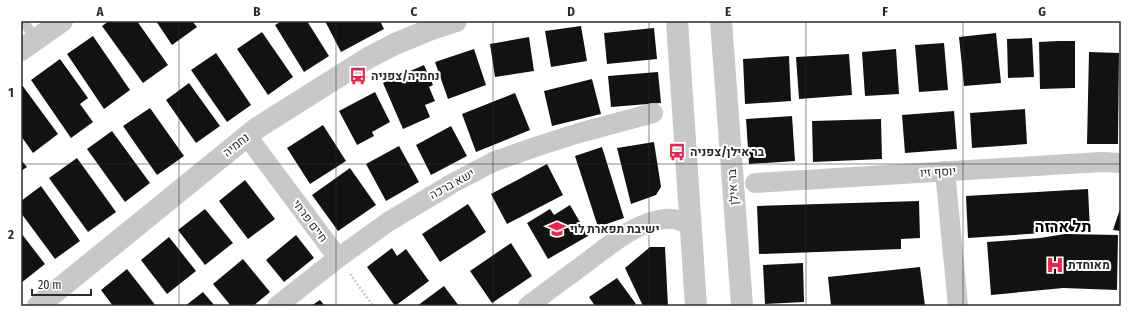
<svg xmlns="http://www.w3.org/2000/svg" width="1142" height="327" font-family="'Fira Sans Condensed',Heebo,sans-serif">
  <style>
    .building { fill: #121212 }
    .lines { fill: none; stroke-linecap: round; stroke-linejoin: round }
    .path { stroke: #c8c8c8; stroke-width: 2.5; stroke-dasharray: 2 2; stroke-linecap: butt }
    .service { stroke: #c8c8c8; stroke-width: 10 }
    .minor { stroke: #c8c8c8; stroke-width: 20 }
    .tertiary { stroke: #c8c8c8; stroke-width: 22 }
    .grid { fill: none; stroke: #2b2b2b; stroke-width: 1; stroke-opacity: 0.55 }
    .labels { text-anchor: middle; stroke-width: 4; stroke-linejoin: round; paint-order: stroke }
    .poi-label { font-size: 12px; font-weight: bold; fill: #2b2b2b; stroke: #fff; text-anchor: start }
    .street-label { font-size: 12px; fill: #2b2b2b; stroke: #fff }
    .district-label { font-size: 16px; font-weight: bold; fill: #000; stroke: #fff }
    .neatline { fill: none; stroke: #2b2b2b; stroke-width: 1.5 }
    .grid-label { font-size: 13px; text-anchor: middle; font-weight: bold; fill: #2b2b2b }
  </style>
  <rect width="100%" height="100%" fill="#fff"/>
  <g class="building">
    <path d="M109,21H137L168,65L143,83L102,26Z"/>
    <path d="M156,21H192L197,27L172,45Z"/>
    <path d="M282,21H307L329,56L304,72L275,25Z"/>
    <path d="M325,21H380L384,29L341,52Z"/>
    <path d="M581,26L587,61L551,67L545,31Z"/>
    <path d="M654,28L657,59L607,64L604,33Z"/>
    <path d="M262,32L293,77L268,95L237,49Z"/>
    <path d="M996,33L1001,83L964,86L959,37Z"/>
    <path d="M93,36L130,90L104,109L67,54Z"/>
    <path d="M529,37L534,71L495,77L490,44Z"/>
    <path d="M1032,38L1034,77L1008,78L1007,39Z"/>
    <path d="M1058,41H1075V88L1040,89L1039,42Z"/>
    <path d="M944,43L948,90L919,92L915,45Z"/>
    <path d="M474,49L486,85L448,99L435,62Z"/>
    <path d="M896,49L899,94L865,96L862,52Z"/>
    <path d="M1089,52L1119,53L1118,144H1087Z"/>
    <path d="M216,53L251,105L227,122L191,70Z"/>
    <path d="M849,54L852,95L799,99L796,57Z"/>
    <path d="M789,56L791,101L745,104L743,59Z"/>
    <path d="M60,59L88,98L80,104L93,122L71,138L31,80Z"/>
    <path d="M424,65L433,85L429,87L435,101L425,105L430,117L403,129L383,83Z"/>
    <path d="M658,72L661,103L611,107L608,76Z"/>
    <path d="M592,79L601,114L552,126L544,91Z"/>
    <path d="M189,83L220,126L196,143L166,100Z"/>
    <path d="M22,85L58,134L33,153L21,136V86Z"/>
    <path d="M375,92L390,122L372,132L374,136L357,145L339,111Z"/>
    <path d="M515,93L530,130L476,152L462,114Z"/>
    <path d="M150,108L184,156L157,175L123,126Z"/>
    <path d="M1025,109L1027,144L972,148L970,113Z"/>
    <path d="M954,111L957,149L905,153L902,115Z"/>
    <path d="M792,116L795,161L749,164L746,119Z"/>
    <path d="M881,119L882,159L813,162L812,121Z"/>
    <path d="M323,125L346,161L310,184L287,148Z"/>
    <path d="M451,126L467,156L431,175L416,145Z"/>
    <path d="M112,131L150,183L125,202L87,149Z"/>
    <path d="M654,142L661,187L656,195L631,204L617,148Z"/>
    <path d="M399,146L419,182L386,201L366,164Z"/>
    <path d="M602,147L624,218L598,227L575,156Z"/>
    <path d="M77,158L116,212L88,232L49,178Z"/>
    <path d="M21,160L27,167L21,171Z"/>
    <path d="M547,164L563,195L507,224L491,194Z"/>
    <path d="M350,168L376,205L338,231L312,195Z"/>
    <path d="M245,180L275,219L248,239L219,201Z"/>
    <path d="M41,186L80,241L55,259L21,213V201Z"/>
    <path d="M1088,189L1090,230L968,238L966,196Z"/>
    <path d="M919,201L920,238L901,239V249L759,254L757,206Z"/>
    <path d="M468,204L486,232L440,262L422,234Z"/>
    <path d="M570,205L588,236L548,259L527,223L550,209L554,215Z"/>
    <path d="M1121,206V231L1113,230Z"/>
    <path d="M205,209L233,243L205,265L178,230Z"/>
    <path d="M21,233L45,264L21,283Z"/>
    <path d="M1065,234L1118,235L1117,290L1063,288L991,295L987,242L1040,238Z"/>
    <path d="M296,235L314,258L284,282L266,260Z"/>
    <path d="M169,237L196,271L167,294L141,260Z"/>
    <path d="M511,243L532,276L492,303L470,271Z"/>
    <path d="M650,247H665L668,306H643L625,268Z"/>
    <path d="M392,248L397,256L406,249L429,281L395,306L367,267Z"/>
    <path d="M243,259L270,292L253,306H231L213,284Z"/>
    <path d="M803,263L804,302L765,304L763,265Z"/>
    <path d="M920,267L925,306H831L828,277Z"/>
    <path d="M127,269L156,306H113L101,290Z"/>
    <path d="M617,278L636,304L633,306H595L589,297Z"/>
    <path d="M444,286L459,306H417Z"/>
    <path d="M203,292L215,306H185Z"/>
    <path d="M320,300L325,306H311Z"/>
  </g>
  <g class="lines">
    <path class="path" d="M350,274L373,306"/>
    <path class="service" d="M23,21L36,39"/>
    <g class="minor">
      <path d="M247,136L338,258"/>
      <path d="M945,171L958,306"/>
      <path d="M755,183L1068,164L1102,162L1121,163"/>
      <path d="M277,306L338,258L388,222L453,183L493,162L535,147L579,133L653,113"/>
      <path d="M528,306C546,292 564,279 583,265C605,249 636,221 665,219C674,218 683,221 691,226"/>
    </g>
    <g class="tertiary">
      <path d="M677,21L696,306"/>
      <path d="M721,21L742,306"/>
      <path d="M21,50L62,21"/>
      <path d="M38,306L257,128L368,58L395,44L429,30L456,21"/>
    </g>
  </g>
  <path class="grid" d="M179,21V306M336,21V306M493,21V306M649,21V306M806,21V306M963,21V306M21,164H1121"/>
  <defs>
    <g id="bus-bare" transform="scale(1.38)"><path d="M-5-6H5V4H4V6H2V4H-2V6H-4V4H-5ZM-3.5-4V0h7V-4ZM-3.5 1.2v1.5H-2V1.2ZM2 1.2v1.5H3.5V1.2Z" fill="#ed234b" stroke="#fff" stroke-width="2.5" paint-order="stroke"/></g>
    <g id="university-bare" transform="scale(1.38)"><path d="M0-5L7-2L0 1L-7-2ZM-4 1L0 2.5L4 1V4Q0 6-4 4Z" fill="#ed234b" stroke="#fff" stroke-width="2.5" paint-order="stroke"/></g>
    <g id="hospital-bare" transform="scale(1.38)"><path d="M-5-5h3v3.5h4V-5h3V5h-3V1.5h-4V5h-3Z" fill="#ed234b" stroke="#fff" stroke-width="2.5" paint-order="stroke"/></g>
  </defs>
  <g fill-rule="evenodd">
    <use href="#bus-bare" x="358" y="76"/>
    <use href="#bus-bare" x="677" y="152"/>
    <use href="#university-bare" x="557" y="229"/>
    <use href="#hospital-bare" x="1055" y="265"/>
  </g>
  <g class="labels">
    <g class="poi-label">
      <text x="371" y="80">נחמיה/צפניה</text>
      <text x="690" y="156">בר אילן/צפניה</text>
      <text x="570" y="233">ישיבת תפארת לוי</text>
      <text x="1068" y="269">מאוחדת</text>
    </g>
    <g class="street-label">
      <text transform="translate(236 145) rotate(-39)" y="4">נחמיה</text>
      <text transform="translate(938 172) rotate(-3)" y="4">יוסף זיו</text>
      <text transform="translate(452 184) rotate(-29)" y="4">ישא ברכה</text>
      <text transform="translate(733 187) rotate(-94)" y="4">בר אילן</text>
      <text transform="translate(310 221) rotate(53)" y="4">חיים פרחי</text>
    </g>
    <g class="district-label">
      <text x="1063" y="232">תל ארזה</text>
    </g>
  </g>
  <rect width="1142" height="327" fill="none" stroke="#ffffff" stroke-width="44"/>
  <path d="M32 289v6h59v-6" fill="none" stroke="#2b2b2b" stroke-width="2"/>
  <text x="38" y="289" font-size="12" fill="#2b2b2b" stroke="#ffffff" stroke-width="3" paint-order="stroke">20 m</text>
  <rect x="22" y="22" width="1098" height="283" class="neatline"/>
  <g class="grid-label">
    <text x="100" y="16">A</text>
    <text x="257" y="16">B</text>
    <text x="414" y="16">C</text>
    <text x="571" y="16">D</text>
    <text x="728" y="16">E</text>
    <text x="885" y="16">F</text>
    <text x="1042" y="16">G</text>
    <text x="11" y="97">1</text>
    <text x="11" y="239">2</text>
  </g>
</svg>
